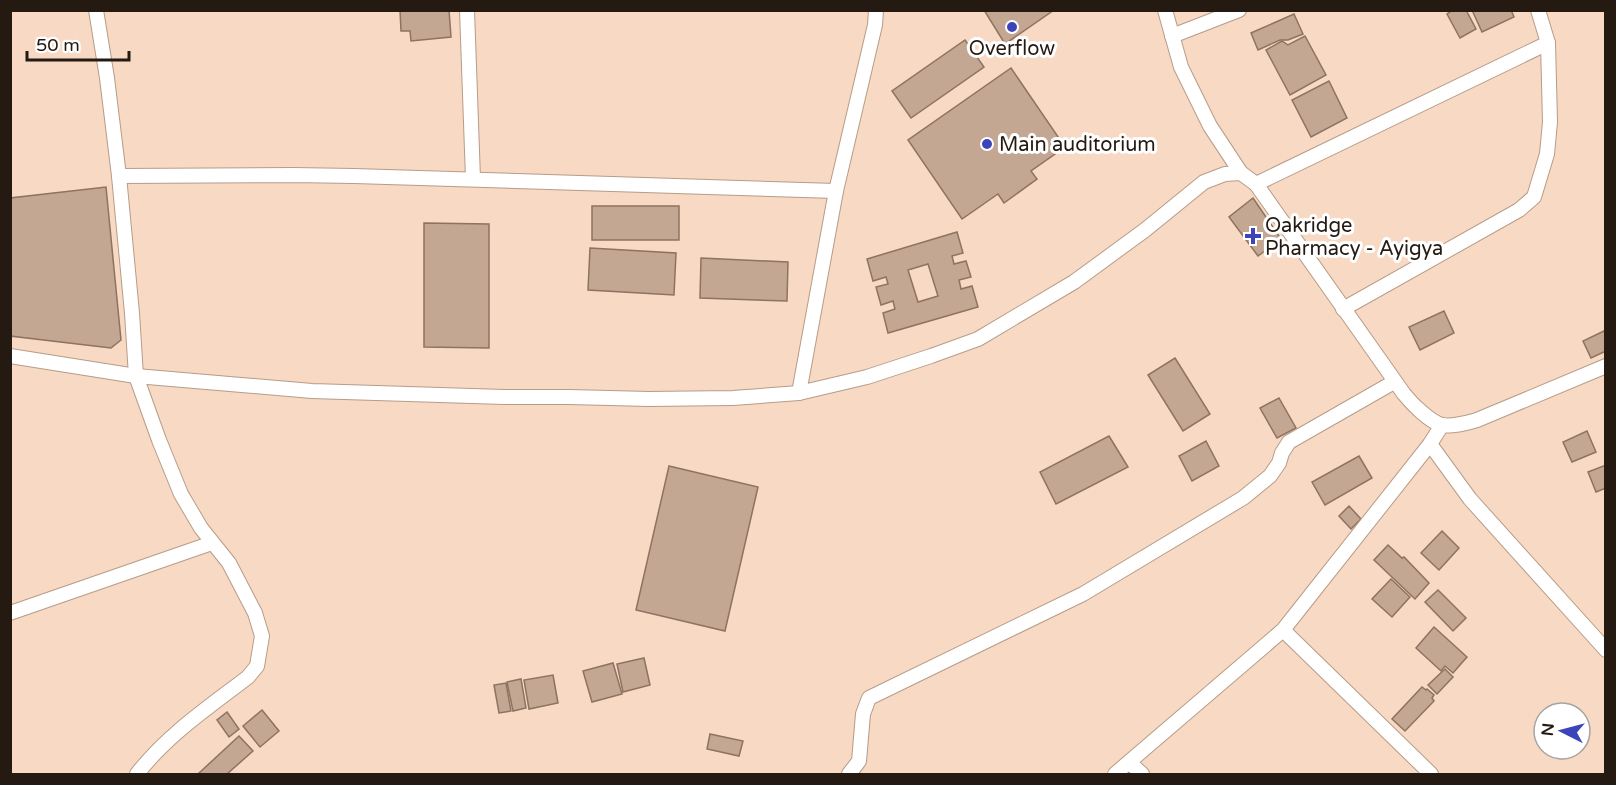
<svg xmlns="http://www.w3.org/2000/svg" width="1616" height="785" font-family="'Varela Round',sans-serif">
  <style>
    .building { fill: #c3a793; stroke: #8d7360; stroke-width: 1.5; fill-rule: evenodd }
    .lines { fill: none; stroke-linecap: round; stroke-linejoin: round }
    .minor-casing { stroke: #b79c88; stroke-width: 16 }
    .minor { stroke: #fff; stroke-width: 14 }
    .poi-dot { fill: #3d44b9; stroke: #fff; stroke-width: 2 }
    .labels { text-anchor: middle; stroke-width: 6; stroke-linejoin: round; paint-order: stroke }
    .poi-label { font-size: 20px; fill: #241a12; stroke: #fff; text-anchor: start }
  </style>
  <rect width="100%" height="100%" fill="#f7d9c4"/>
  <g class="building">
    <path d="M400,10H449L451,37L411,41L410,31H401Z"/>
    <path d="M984,10H1054L1005,44Z"/>
    <path d="M1453,10H1466L1476,29L1460,38L1447,14Z"/>
    <path d="M1472,10H1511L1514,17L1482,32Z"/>
    <path d="M1294,14L1303,34L1288,40H1280L1258,50L1251,33Z"/>
    <path d="M1305,36L1326,75L1290,95L1266,50L1282,41L1288,45Z"/>
    <path d="M965,40L984,67L911,118L892,91Z"/>
    <path d="M1011,68L1065,147L1031,171L1037,179L1004,203L998,194L962,219L908,140Z"/>
    <path d="M1329,81L1347,118L1311,137L1292,100Z"/>
    <path d="M106,187L121,340L111,348L10,336V198Z"/>
    <path d="M1253,198L1281,239L1258,256L1229,217Z"/>
    <rect x="592" y="206" width="87" height="34"/>
    <path d="M424,223L489,224V348L424,347Z"/>
    <path d="M957,232L963,253L952,256L954,264L966,261L971,277L959,280L961,289L972,286L978,307L888,333L883,313L895,309L893,301L881,305L876,287L888,284L886,277L873,281L867,259ZM928,264L938,296L918,302L908,270Z"/>
    <path d="M590,248L676,253L674,295L588,290Z"/>
    <path d="M701,258L788,262L787,301L700,298Z"/>
    <path d="M1444,311L1454,333L1420,350L1409,327Z"/>
    <path d="M1606,330V351L1591,358L1583,341Z"/>
    <path d="M1175,358L1210,414L1183,431L1148,375Z"/>
    <path d="M1279,398L1296,428L1277,438L1260,408Z"/>
    <path d="M1587,431L1596,452L1572,462L1563,442Z"/>
    <path d="M1109,436L1128,467L1056,504L1040,472Z"/>
    <path d="M1206,441L1219,466L1192,481L1179,456Z"/>
    <path d="M1359,456L1372,478L1325,505L1312,482Z"/>
    <path d="M1606,465V488L1596,492L1588,472Z"/>
    <path d="M669,466L758,487L725,631L636,610Z"/>
    <path d="M1349,506L1361,519L1351,529L1339,516Z"/>
    <path d="M1442,531L1459,548L1439,570L1421,553Z"/>
    <path d="M1388,545L1402,558L1404,557L1429,583L1415,599L1374,560Z"/>
    <path d="M1391,579L1410,597L1392,617L1372,599Z"/>
    <path d="M1438,590L1466,618L1453,631L1425,602Z"/>
    <path d="M1434,627L1467,657L1453,673L1445,666L1441,671L1416,648Z"/>
    <path d="M644,658L650,685L623,692L617,664Z"/>
    <path d="M613,663L622,694L592,702L583,671Z"/>
    <path d="M1445,669L1453,677L1437,694L1428,685Z"/>
    <path d="M553,675L558,703L529,709L524,680Z"/>
    <path d="M521,679L526,708L513,711L507,682Z"/>
    <path d="M506,683L511,711L499,713L494,685Z"/>
    <path d="M1422,687L1426,690L1427,689L1434,695L1432,698L1434,701L1405,731L1392,719Z"/>
    <path d="M262,710L279,731L260,747L243,726Z"/>
    <path d="M227,712L239,729L229,737L217,720Z"/>
    <path d="M710,734L743,741L739,756L707,749Z"/>
    <path d="M239,736L253,751L227,774H198Z"/>
  </g>
  <g class="lines">
    <g class="minor-casing">
      <g id="minor">
        <path d="M96,10L107,78L119,176L132,313L136,376L159,440L181,494L201,528L229,563L255,613L262,636L257,666L248,677C209,707 167,735 137,774"/>
        <path d="M467,10L473,179"/>
        <path d="M1165,10L1181,67L1210,126L1241,173"/>
        <path d="M1172,36L1239,10"/>
        <path d="M119,176L293,175L354,176L836,191"/>
        <path d="M1256,184L1548,43"/>
        <path d="M1343,309L1519,210L1534,197L1547,154L1550,122L1548,43L1538,10"/>
        <path d="M10,356L136,376L312,391L504,397H569L649,399L733,398L799,393L867,377L931,356L978,339L1074,282L1145,230L1204,182L1225,174L1241,173L1256,184L1404,394C1412,404 1430,422 1442,425C1453,427 1466,423 1477,420L1606,366"/>
        <path d="M799,393L836,191L875,25L876,10"/>
        <path d="M1430,444L1470,499L1606,650"/>
        <path d="M10,613L212,543"/>
        <path d="M1283,630L1431,774"/>
        <path d="M1129,762L1142,774"/>
        <path d="M849,774L859,761L863,714L869,698L1083,594L1243,498L1270,476L1279,463L1282,453L1289,442L1394,382"/>
        <path d="M1115,774L1283,630L1430,444L1442,425"/>
      </g>
    </g>
    <use href="#minor" class="minor"/>
  </g>
  <g class="poi-dot">
    <circle cx="1012" cy="27" r="6"/>
    <circle cx="987" cy="144" r="6"/>
    <path d="M1250 227h6v6h6v6h-6v6h-6v-6h-6v-6h6z"/>
  </g>
  <g class="labels">
    <g class="poi-label">
      <text x="1012" y="55" text-anchor="middle">Overflow</text>
      <text x="999" y="151">Main auditorium</text>
      <text x="1265" y="232">Oakridge<tspan x="1265" dy="23">Pharmacy - Ayigya</tspan></text>
    </g>
  </g>
  <rect width="1616" height="785" fill="none" stroke="#241a12" stroke-width="24"/>
  <g transform="translate(1562 731) rotate(276)"><circle r="28" fill="#ffffff" stroke="#a7a3a0" stroke-width="1.5"/>
  <path d="M0-4.5L10 22L0 15L-10 22Z" fill="#3d44b9"/>
  <text y="-9" font-size="16" font-weight="bold" text-anchor="middle" fill="#241a12">N</text>
  </g>
  <path d="M27 51v9h102v-9" fill="none" stroke="#241a12" stroke-width="3"/>
  <text x="36" y="51" font-size="18" fill="#241a12" stroke="#ffffff" stroke-width="4.5" paint-order="stroke">50 m</text>
</svg>
